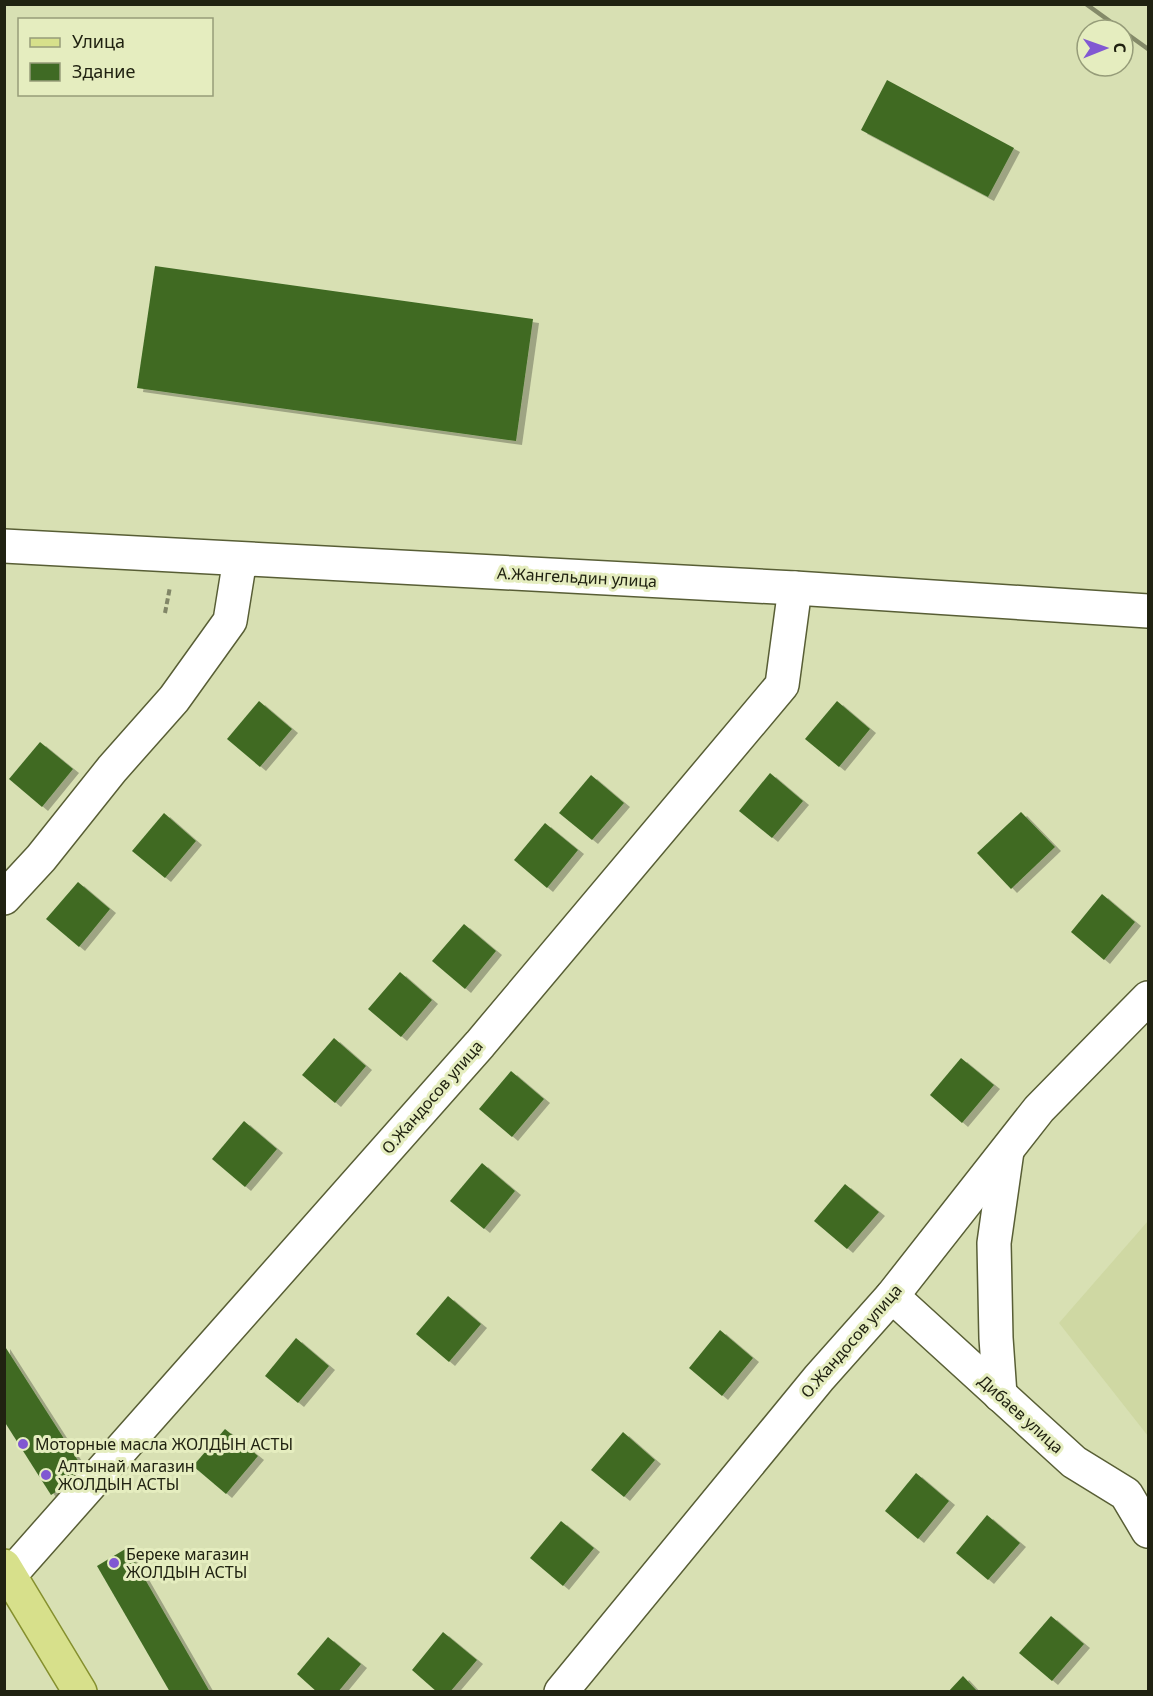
<svg xmlns="http://www.w3.org/2000/svg" width="1153" height="1696" font-family="'Noto Sans',sans-serif">
  <style>
    .built { fill: #cfd8a3 }
    .building { fill: #3f6a24; filter: url(#shadow) }
    .lines { fill: none; stroke-linecap: round; stroke-linejoin: round }
    .minor-casing { stroke: #585e35; stroke-width: 36 }
    .major-casing { stroke: #85902e; stroke-width: 36 }
    .path { stroke: #818667; stroke-width: 4; stroke-dasharray: 6 3; stroke-linecap: butt }
    .minor { stroke: #fff; stroke-width: 33 }
    .major { stroke: #d7e08b; stroke-width: 33 }
    .rail { stroke: #848a69; stroke-width: 4.5 }
    .poi-dot { fill: #8158d2; stroke: #e5edbf; stroke-width: 2 }
    .labels { text-anchor: middle; stroke-width: 6; stroke-linejoin: round; paint-order: stroke }
    .street-label { font-size: 16px; fill: #202211; stroke: #e5edbf }
    .poi-label { font-size: 16px; fill: #202211; stroke: #e5edbf; text-anchor: start }
  </style>
  <defs>
    <filter id="shadow"><feDropShadow dx="6" dy="4" stdDeviation="0" flood-color="#0004"/></filter>
  </defs>
  <rect width="100%" height="100%" fill="#d8e0b3"/>
  <path class="built" d="M1148,1221V1436L1059,1323Z"/>
  <g class="building">
    <path d="M887,80L1014,148L988,197L861,130Z"/>
    <path d="M155,266L533,319L516,441L137,388Z"/>
    <path d="M259,701L292,729L260,767L227,739Z"/>
    <path d="M837,701L870,729L839,767L805,739Z"/>
    <path d="M40,742L73,769L42,807L9,779Z"/>
    <path d="M770,773L803,801L772,838L739,811Z"/>
    <path d="M591,775L624,803L592,840L559,813Z"/>
    <path d="M1021,812L1055,847L1011,889L977,853Z"/>
    <path d="M164,813L196,841L165,878L132,851Z"/>
    <path d="M545,823L578,850L547,888L514,860Z"/>
    <path d="M78,882L110,909L79,947L46,919Z"/>
    <path d="M1102,894L1135,922L1104,960L1071,932Z"/>
    <path d="M464,924L496,951L465,989L432,961Z"/>
    <path d="M400,972L432,1000L401,1037L368,1009Z"/>
    <path d="M334,1038L366,1066L335,1103L302,1075Z"/>
    <path d="M961,1058L994,1085L962,1123L930,1095Z"/>
    <path d="M511,1071L544,1099L512,1137L479,1109Z"/>
    <path d="M244,1121L277,1149L245,1187L212,1159Z"/>
    <path d="M482,1163L515,1191L484,1229L450,1201Z"/>
    <path d="M845,1184L879,1212L847,1249L814,1221Z"/>
    <path d="M448,1296L481,1324L449,1362L416,1334Z"/>
    <path d="M720,1330L753,1358L722,1396L689,1368Z"/>
    <path d="M296,1338L329,1366L298,1403L265,1376Z"/>
    <path d="M4,1345L86,1473L51,1495L4,1421Z"/>
    <path d="M225,1429L258,1456L226,1494L193,1466Z"/>
    <path d="M623,1432L655,1460L624,1497L591,1470Z"/>
    <path d="M916,1473L949,1501L918,1539L885,1511Z"/>
    <path d="M987,1515L1020,1543L988,1580L956,1553Z"/>
    <path d="M561,1521L594,1548L563,1586L530,1558Z"/>
    <path d="M127,1548L210,1692H170L97,1566Z"/>
    <path d="M1051,1616L1084,1644L1052,1681L1019,1653Z"/>
    <path d="M443,1632L477,1660L450,1692H437L412,1670Z"/>
    <path d="M328,1637L361,1664L338,1692H317L297,1674Z"/>
    <path d="M963,1676L978,1692H948Z"/>
  </g>
  <g class="lines">
    <g class="minor-casing">
      <g id="minor">
        <path d="M4,546L795,588L1148,611"/>
        <path d="M4,898L41,858L112,769L174,699L230,621L240,559"/>
        <path d="M892,1296L1074,1462L1126,1494L1148,1531"/>
        <path d="M1000,1395L996,1338L994,1243L1007,1151"/>
        <path d="M10,1575L480,1044L782,685L795,588"/>
        <path d="M561,1692L819,1378L892,1296L1039,1109L1148,998"/>
      </g>
    </g>
    <g class="major-casing">
      <path id="major" d="M4,1566L80,1692"/>
    </g>
    <path class="path" d="M165,613L170,587"/>
    <use href="#minor" class="minor"/>
    <use href="#major" class="major"/>
    <g class="rail">
      <path d="M1086,4L1122,30"/>
      <path d="M1123,31L1148,49"/>
    </g>
  </g>
  <g class="poi-dot">
    <circle cx="23" cy="1444" r="6"/>
    <circle cx="46" cy="1475" r="6"/>
    <circle cx="114" cy="1563" r="6"/>
  </g>
  <g class="labels">
    <g class="street-label">
      <text transform="translate(577 577) rotate(3)" y="6">А.Жангельдин улица</text>
      <text transform="translate(432 1097) rotate(-49)" y="6">О.Жандосов улица</text>
      <text transform="translate(851 1341) rotate(-49)" y="6">О.Жандосов улица</text>
      <text transform="translate(1021 1414) rotate(42)" y="6">Дибаев улица</text>
    </g>
    <g class="poi-label">
      <text x="35" y="1450">Моторные масла ЖОЛДЫН АСТЫ</text>
      <text x="58" y="1472">Алтынай магазин<tspan x="58" dy="18">ЖОЛДЫН АСТЫ</tspan></text>
      <text x="126" y="1560">Береке магазин<tspan x="126" dy="18">ЖОЛДЫН АСТЫ</tspan></text>
    </g>
  </g>
  <rect width="1153" height="1696" fill="none" stroke="#202211" stroke-width="12"/>
  <rect x="18" y="18" width="195" height="78" fill="#e5edbf" stroke="#969c79" stroke-width="1.5"/>
  <rect x="30" y="38" width="30" height="9" fill="#d7e08b" stroke="#969c79" stroke-width="1.5"/>
  <text x="72" y="48" font-size="18" fill="#202211">Улица</text>
  <rect x="30" y="63" width="30" height="18" fill="#3f6a24" stroke="#969c79" stroke-width="1.5"/>
  <text x="72" y="78" font-size="18" fill="#202211">Здание</text>
  <g transform="translate(1105 48) rotate(89)"><circle r="28" fill="#e5edbf" stroke="#969c79" stroke-width="1.5"/>
  <path d="M0-4.5L10 22L0 15L-10 22Z" fill="#8158d2"/>
  <text y="-9" font-size="16" font-weight="bold" text-anchor="middle" fill="#202211">С</text>
  </g>
</svg>
